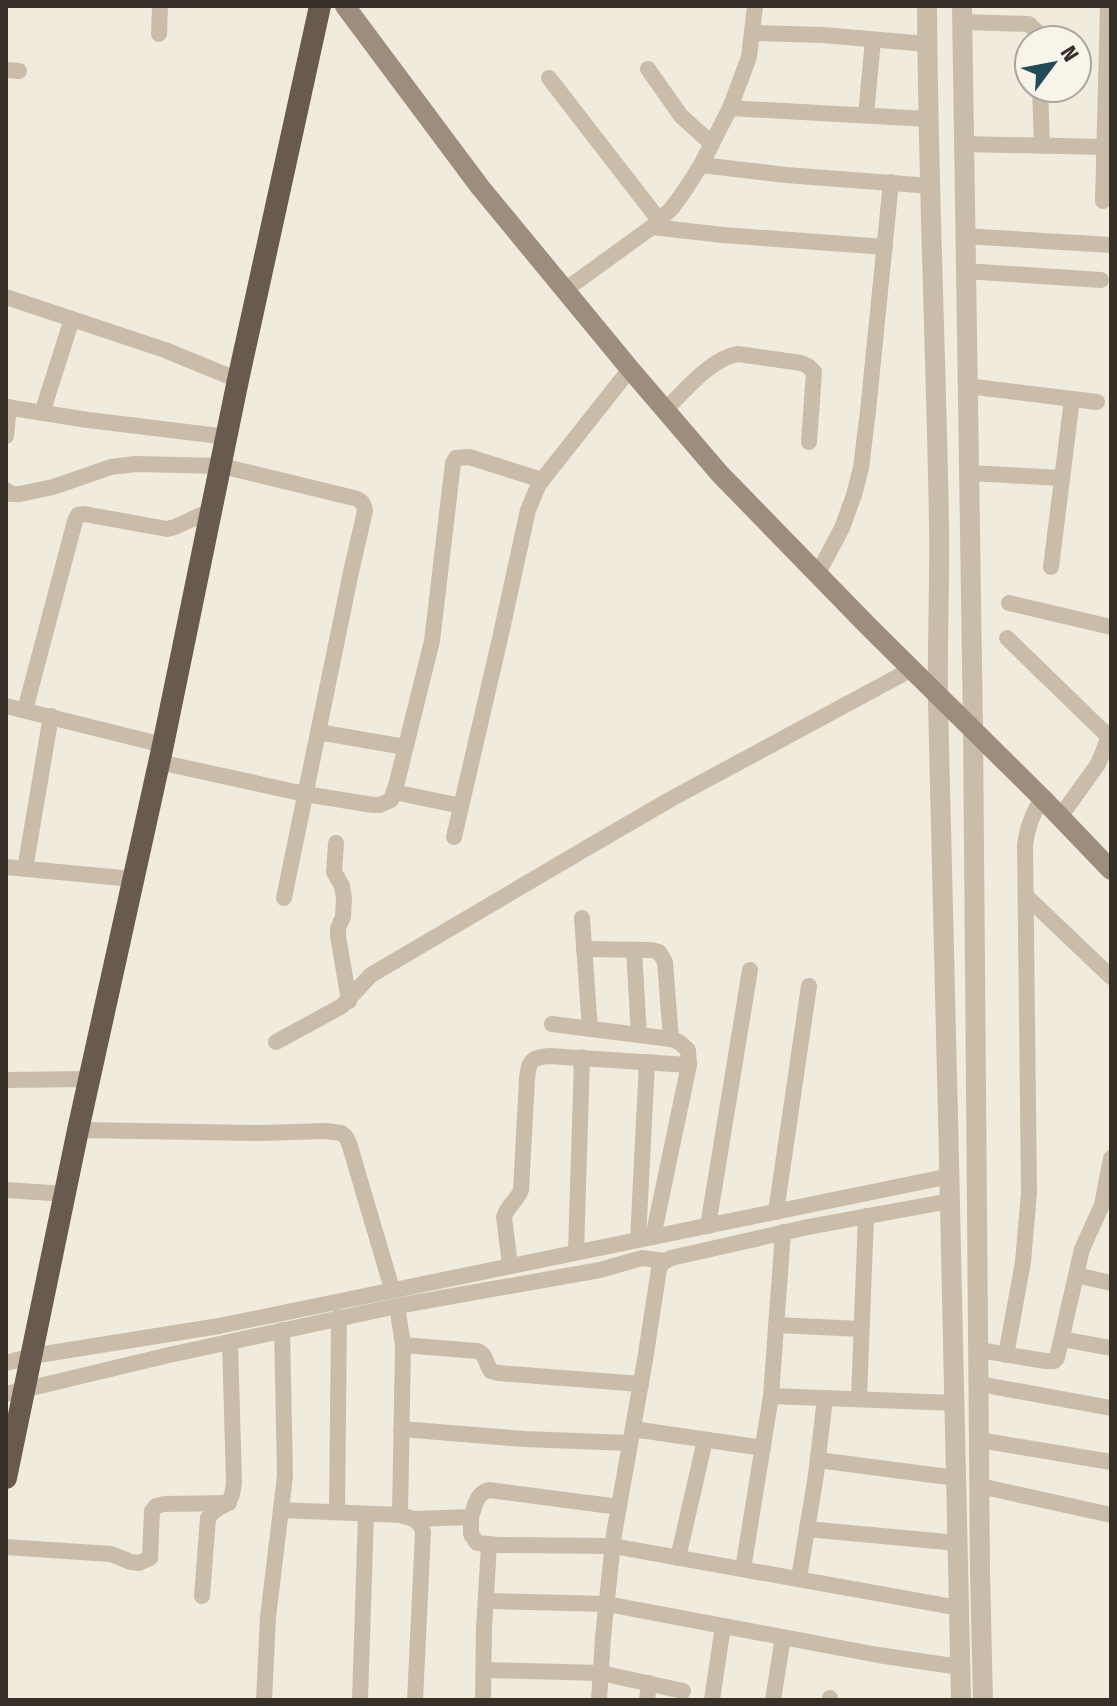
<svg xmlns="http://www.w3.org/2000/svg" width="1117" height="1706" font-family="'Fira Sans Condensed',sans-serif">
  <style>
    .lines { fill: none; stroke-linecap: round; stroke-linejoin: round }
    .minor { stroke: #c9bdaa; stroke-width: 16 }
    .tertiary { stroke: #c9bdaa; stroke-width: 20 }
    .secondary { stroke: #9d8d7c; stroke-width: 20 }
    .trunk { stroke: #685a4e; stroke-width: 22 }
  </style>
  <rect width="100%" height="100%" fill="#f1ebde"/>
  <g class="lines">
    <g class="minor">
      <path d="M962,22L1029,24L1038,33L1039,40"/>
      <path d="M752,33L823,35L927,44"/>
      <path d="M159,34L160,6"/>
      <path d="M648,69L681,116L712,144"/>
      <path d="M6,70L19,71"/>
      <path d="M549,78L659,220"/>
      <path d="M1040,88L1042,146"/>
      <path d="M730,108L928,119"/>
      <path d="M866,115L873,40"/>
      <path d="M963,144L1105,147"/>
      <path d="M701,165L786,175L931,186"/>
      <path d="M1103,201L1108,6"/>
      <path d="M652,227L723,235L885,247"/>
      <path d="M964,236L1111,245"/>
      <path d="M965,271L1101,280"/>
      <path d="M565,290L652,227L672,208L683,193L701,165L730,108L749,57L755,6"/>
      <path d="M6,297L165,350L238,380"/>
      <path d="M967,386L1097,402"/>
      <path d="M6,407L88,420L228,437"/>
      <path d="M665,410C684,392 711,358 738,354L801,363L808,366L814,372L809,442"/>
      <path d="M42,413L72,319"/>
      <path d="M6,436L9,407"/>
      <path d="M969,473L1062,478"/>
      <path d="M6,490L11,494H20L53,487L111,467L135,464L222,466L354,498C362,500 364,504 365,511L351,572L284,898"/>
      <path d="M1051,567L1072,399"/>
      <path d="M817,575L842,528L854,495L861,468L868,411L891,182"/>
      <path d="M1009,603L1111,627"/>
      <path d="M1007,638L1109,737"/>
      <path d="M6,706L163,745"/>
      <path d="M25,710L75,521L78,515L84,514L167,529L175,527L212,510"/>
      <path d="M318,732L405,747"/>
      <path d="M159,762L305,794L373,805H380L391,800L397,782L432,641L453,463L456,458L469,457L542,480"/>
      <path d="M394,792L461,806"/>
      <path d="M1060,817L1098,764L1111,732"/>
      <path d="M454,837L501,634L528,510L539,484L630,369"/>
      <path d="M336,843L334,872L342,886L344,898L343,917L338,928V936L349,1001"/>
      <path d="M6,867L133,879"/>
      <path d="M25,869L51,716"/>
      <path d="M1026,896L1111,977"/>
      <path d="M582,918L590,1029"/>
      <path d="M584,949L651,950L659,952L665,962L671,1039"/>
      <path d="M634,950L639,1035"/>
      <path d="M552,1024L671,1039L679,1042L688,1050L689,1065L653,1237"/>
      <path d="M276,1042L342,1006L371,975L585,849L671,799L912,669"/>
      <path d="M6,1080L90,1079"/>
      <path d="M78,1130L263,1133L327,1131L341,1133L346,1137L349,1143L392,1289"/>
      <path d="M6,1190L66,1194"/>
      <path d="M776,1212L809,986"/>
      <path d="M708,1226L750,970"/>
      <path d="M638,1240L647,1062"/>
      <path d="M576,1252L582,1057"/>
      <path d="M510,1265L504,1217C507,1206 517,1201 521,1190L527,1079C529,1061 530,1058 549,1056L689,1065"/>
      <path d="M1076,1275L1111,1283"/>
      <path d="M397,1306L600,1270L642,1258L665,1261"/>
      <path d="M776,1325L861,1329"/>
      <path d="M1062,1339L1111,1348"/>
      <path d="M403,1345L477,1351C487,1354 485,1364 491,1371L498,1373L641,1384"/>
      <path d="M979,1350L1045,1361H1054L1057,1358L1082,1249L1102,1205L1111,1158"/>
      <path d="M1006,1355L1023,1262L1029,1193L1025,845C1027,827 1033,814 1042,798"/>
      <path d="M6,1363L32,1356L219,1326L950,1176"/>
      <path d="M979,1384L1111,1408"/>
      <path d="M6,1394L169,1355L397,1306L403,1345L400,1515"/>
      <path d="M771,1396L955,1403"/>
      <path d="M859,1398L866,1216"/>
      <path d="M401,1429L524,1439L630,1443"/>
      <path d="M633,1429L763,1448"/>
      <path d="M979,1440L1111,1462"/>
      <path d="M818,1460L956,1478"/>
      <path d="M980,1486L1111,1515"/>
      <path d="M281,1510L400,1515C412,1518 420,1520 423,1532L415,1700"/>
      <path d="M337,1512L339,1317"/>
      <path d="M471,1517V1534L477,1543L499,1545L613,1546L959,1608"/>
      <path d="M414,1519L471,1517C475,1506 476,1493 489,1490L619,1507"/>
      <path d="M807,1529L958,1543"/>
      <path d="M6,1547L111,1554L131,1562L139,1563L150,1558L152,1511L156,1506L164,1504L229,1503"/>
      <path d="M678,1558L705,1440"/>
      <path d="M743,1569L771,1396L783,1232"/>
      <path d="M799,1578L816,1475L825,1398"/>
      <path d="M202,1596L208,1518C220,1500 231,1513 234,1483L230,1342"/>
      <path d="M486,1601L607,1604L878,1655L960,1667"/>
      <path d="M484,1670L601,1673L683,1691"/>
      <path d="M264,1700L268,1617L285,1476L282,1330"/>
      <path d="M360,1700L366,1514"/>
      <path d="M483,1700L484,1628L489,1545"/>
      <path d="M599,1700L603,1637L614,1534L645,1360L659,1269L662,1263L671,1258L808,1227L950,1201"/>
      <path d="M647,1700L649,1683"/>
      <path d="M712,1700L723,1626"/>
      <path d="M773,1700L783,1637"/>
      <path d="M830,1700V1698"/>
    </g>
    <g class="tertiary">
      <path d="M927,6C928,179 936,352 939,525C940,585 937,644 938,704C945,1036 956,1368 961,1700"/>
      <path d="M962,6L973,728L980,1571L983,1700"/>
    </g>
    <path class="secondary" d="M345,6L480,187L630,369L720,474L869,627L1042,798L1111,870"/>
    <path class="trunk" d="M6,1478L78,1130L163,745L238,380L320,6"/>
  </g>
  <rect width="1117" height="1706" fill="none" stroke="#373029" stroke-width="16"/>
  <g transform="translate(1053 64) rotate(58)"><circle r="38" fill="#f9f4ea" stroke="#aba69d" stroke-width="2"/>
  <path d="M0-6L14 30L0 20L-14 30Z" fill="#214b56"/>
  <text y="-12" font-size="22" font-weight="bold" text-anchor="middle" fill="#373029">N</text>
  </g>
</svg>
